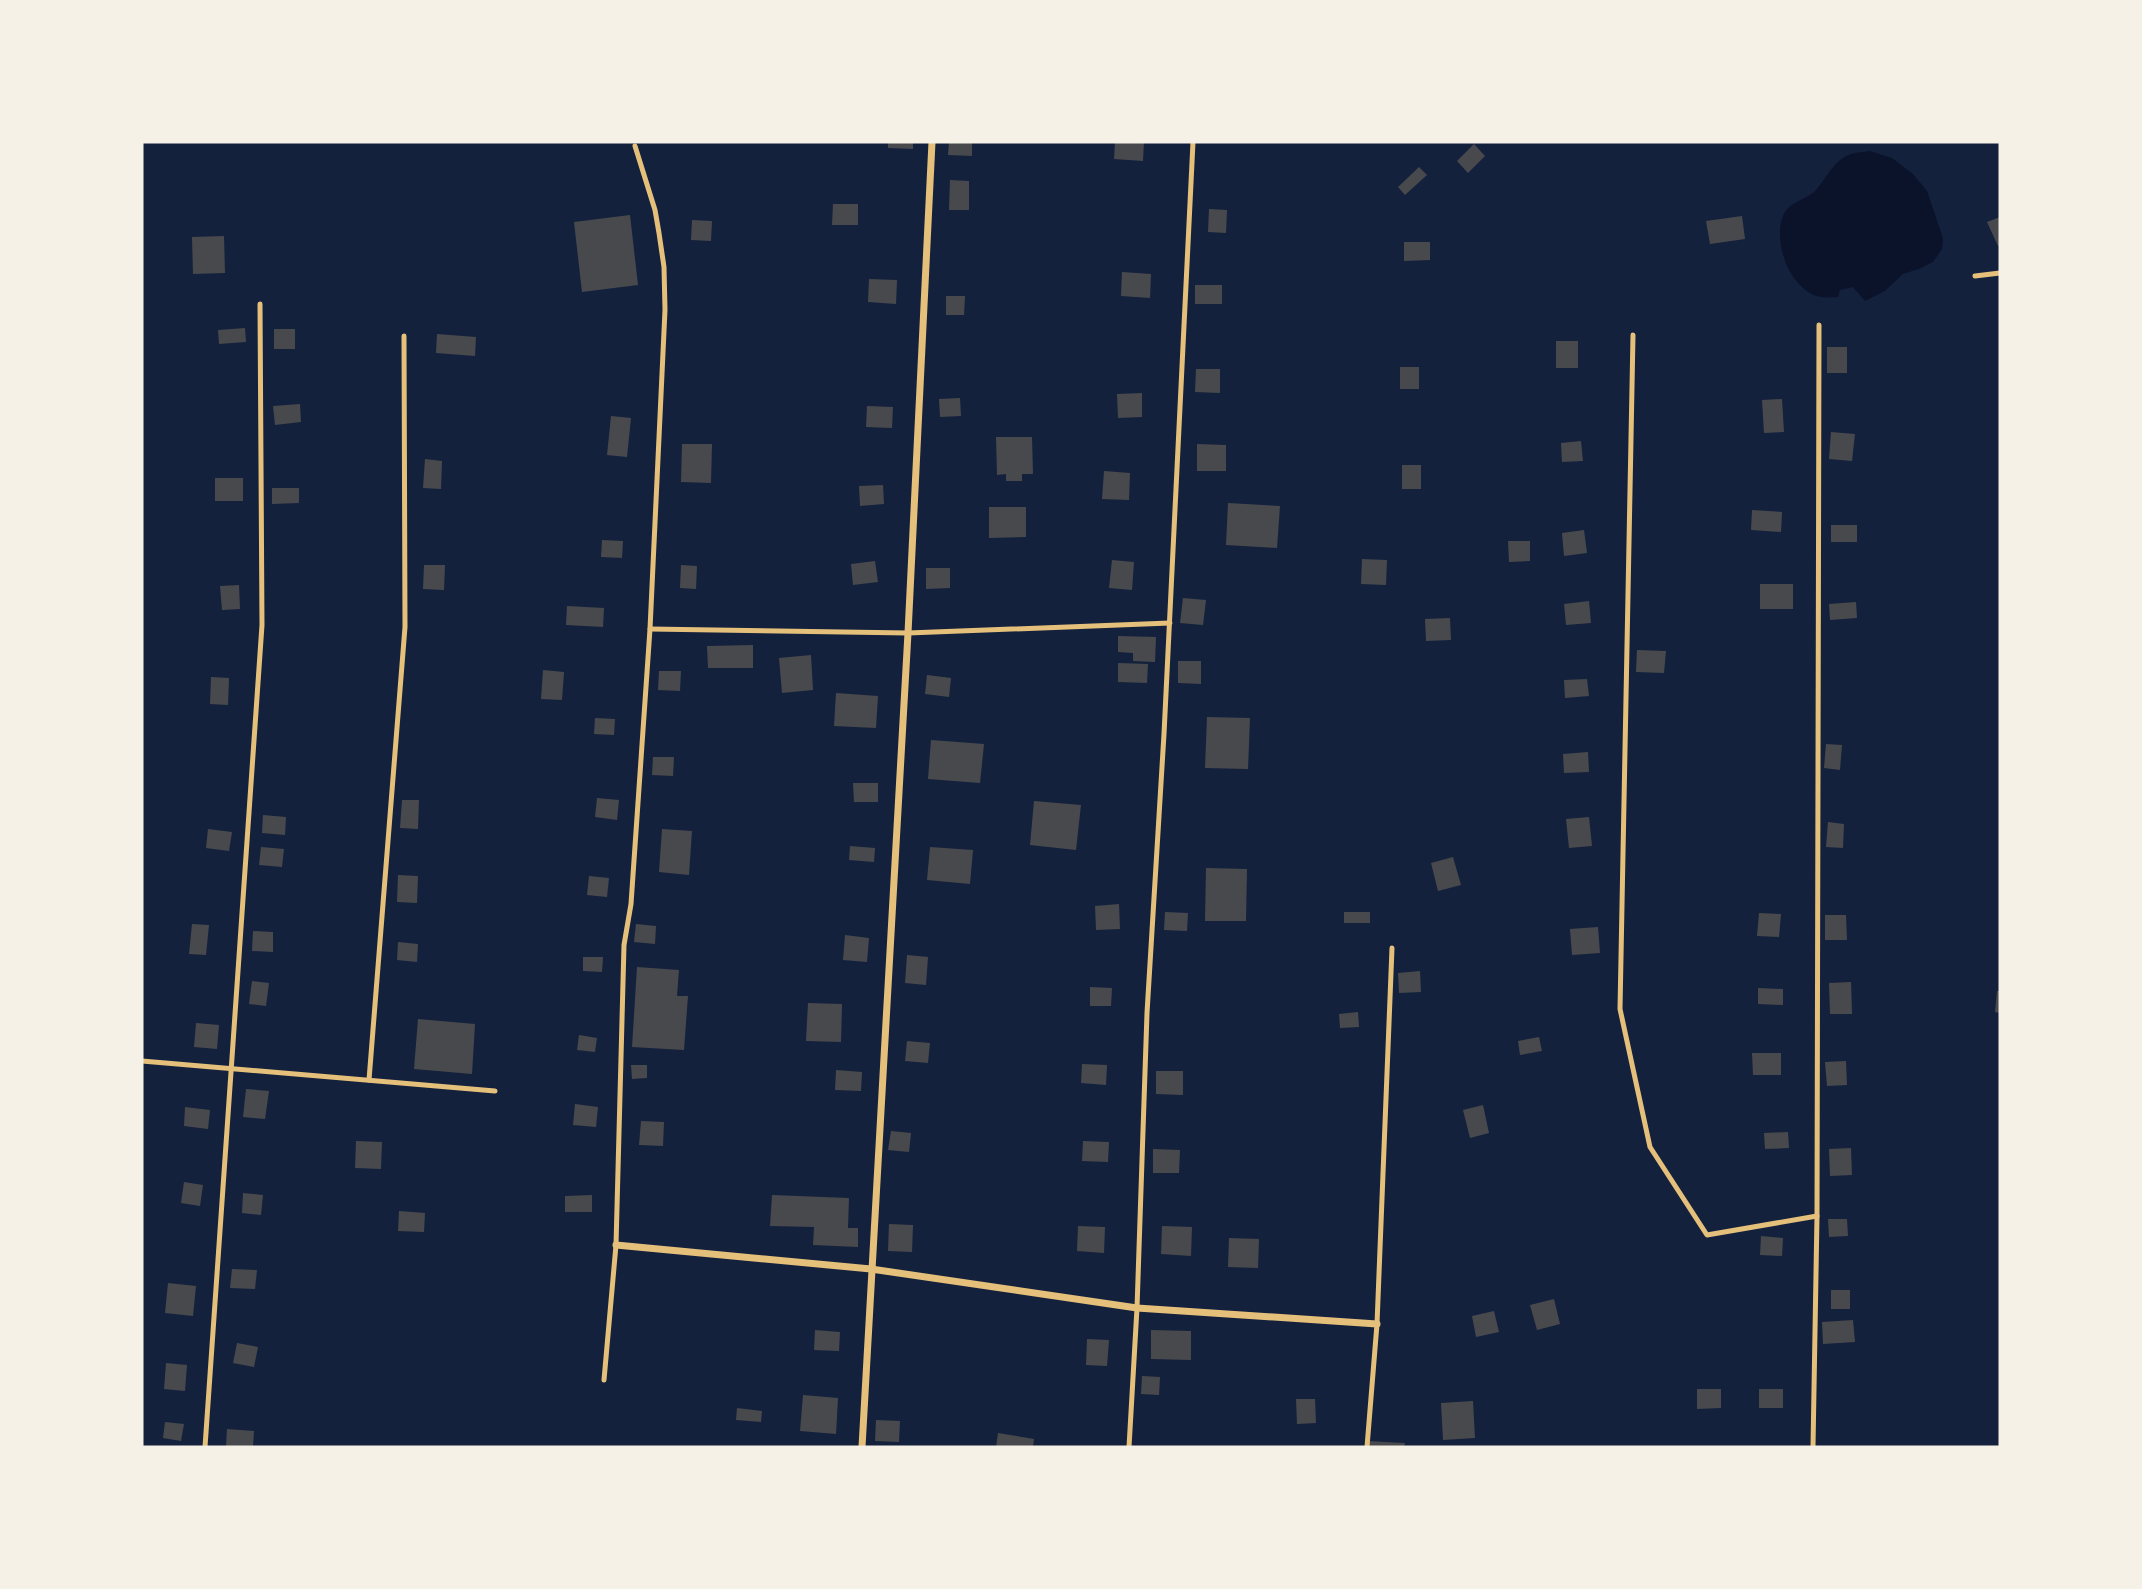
<svg xmlns="http://www.w3.org/2000/svg" width="2142" height="1589" font-family="'DejaVu Sans',sans-serif">
  <style>
    .water { fill: #0b132b }
    .building { fill: #48494c }
    .lines { fill: none; stroke-linecap: round; stroke-linejoin: round }
    .service { stroke: #e5c07b; stroke-width: 5 }
    .minor { stroke: #e5c07b; stroke-width: 7 }
  </style>
  <rect width="100%" height="100%" fill="#14213d"/>
  <path class="water" d="M1870,151L1892,158L1913,174L1927,191L1943,238L1942,249L1933,262L1919,269L1903,274L1885,291L1865,301L1853,287L1840,290L1838,297C1832,297 1826,298 1821,297C1791,292 1772,243 1783,216C1789,201 1805,201 1816,190C1826,179 1834,160 1849,155C1855,152 1864,152 1870,151Z"/>
  <g class="building">
    <path d="M888,142H913V149L888,148Z"/>
    <path d="M949,142H972V156L948,155Z"/>
    <path d="M1115,142H1144L1143,161L1114,159Z"/>
    <path d="M1474,144L1485,156L1468,173L1457,161Z"/>
    <path d="M1419,167L1427,175L1405,195L1398,187Z"/>
    <path d="M950,180L969,181V210H949Z"/>
    <path d="M833,204H858V225H832Z"/>
    <path d="M1209,209L1227,210L1226,233L1208,232Z"/>
    <path d="M630,215L638,285L582,292L574,222Z"/>
    <path d="M1742,216L1745,239L1710,244L1706,221Z"/>
    <path d="M2000,217V245L1998,246L1987,222Z"/>
    <path d="M692,220L712,221L711,241L691,240Z"/>
    <path d="M224,236L225,273L193,274L192,237Z"/>
    <path d="M1404,242H1430V260L1404,261Z"/>
    <path d="M1122,272L1151,274L1150,298L1121,296Z"/>
    <path d="M869,279L897,280L896,304L868,302Z"/>
    <rect x="1195" y="285" width="27" height="19"/>
    <path d="M946,296H965L964,315H946Z"/>
    <path d="M245,328L246,342L219,344L218,330Z"/>
    <rect x="274" y="329" width="21" height="20"/>
    <path d="M437,334L476,337L475,356L436,353Z"/>
    <rect x="1556" y="341" width="22" height="27"/>
    <rect x="1827" y="347" width="20" height="26"/>
    <rect x="1400" y="367" width="19" height="22"/>
    <path d="M1196,369H1220V393L1195,392Z"/>
    <path d="M1142,393V417L1118,418L1117,394Z"/>
    <path d="M960,398L961,416L940,417L939,399Z"/>
    <path d="M1782,399L1784,432L1764,433L1762,400Z"/>
    <path d="M300,404L301,422L275,425L273,406Z"/>
    <path d="M867,406L893,407L892,428L866,427Z"/>
    <path d="M611,416L631,418L627,457L607,455Z"/>
    <path d="M1831,432L1855,434L1852,461L1829,459Z"/>
    <path d="M996,437H1032L1033,474H1022V481H1006V474L997,475Z"/>
    <path d="M1581,441L1583,461L1562,462L1561,443Z"/>
    <path d="M682,444H712L711,483L681,482Z"/>
    <path d="M1197,444L1226,445V471H1197Z"/>
    <path d="M425,459L442,461L441,489L423,488Z"/>
    <rect x="1402" y="465" width="19" height="24"/>
    <path d="M1104,471L1130,473L1129,500L1102,499Z"/>
    <rect x="215" y="478" width="28" height="23"/>
    <path d="M883,485L884,504L860,506L859,486Z"/>
    <path d="M272,488H299V503L272,504Z"/>
    <path d="M1228,503L1280,506L1277,548L1226,545Z"/>
    <path d="M989,507H1026V537L989,538Z"/>
    <path d="M1752,510L1782,512L1781,532L1751,530Z"/>
    <rect x="1831" y="525" width="26" height="17"/>
    <path d="M1584,530L1587,553L1564,556L1562,533Z"/>
    <path d="M602,540L623,541L622,558L601,557Z"/>
    <path d="M1508,541H1530V561L1509,562Z"/>
    <path d="M1362,559L1387,560L1386,585L1361,584Z"/>
    <path d="M1112,560L1134,562L1132,590L1109,588Z"/>
    <path d="M875,561L878,582L853,585L851,564Z"/>
    <path d="M424,565H445L444,590L423,589Z"/>
    <path d="M681,565L697,566L696,589L680,588Z"/>
    <path d="M926,568H950V588L926,589Z"/>
    <rect x="1760" y="584" width="33" height="25"/>
    <path d="M239,585L240,609L222,610L220,586Z"/>
    <path d="M1183,598L1206,600L1203,625L1180,623Z"/>
    <path d="M1589,601L1591,623L1566,625L1564,604Z"/>
    <path d="M1856,602L1857,618L1830,620L1829,604Z"/>
    <path d="M567,606L604,608L603,627L566,625Z"/>
    <path d="M1450,618L1451,640L1426,641L1425,619Z"/>
    <path d="M1118,636L1156,637L1155,662L1133,661V653L1118,652Z"/>
    <path d="M753,645V668H708L707,646Z"/>
    <path d="M1637,650L1666,651L1664,673L1636,672Z"/>
    <path d="M811,655L813,690L782,693L779,658Z"/>
    <path d="M1178,661H1201V684L1178,683Z"/>
    <path d="M1118,663L1148,664L1147,683L1118,682Z"/>
    <path d="M543,670L564,672L562,700L541,699Z"/>
    <path d="M659,671H681L680,691L658,690Z"/>
    <path d="M927,675L951,678L949,697L925,694Z"/>
    <path d="M211,677L229,678L228,705L210,704Z"/>
    <path d="M1587,679L1589,696L1565,698L1564,680Z"/>
    <path d="M836,693L878,696L876,728L834,726Z"/>
    <path d="M1207,717L1250,718L1248,769L1205,768Z"/>
    <path d="M595,718L615,719L614,735L594,734Z"/>
    <path d="M931,740L984,744L980,783L928,779Z"/>
    <path d="M1826,744L1842,745L1840,770L1824,768Z"/>
    <path d="M1588,752L1589,772L1564,773L1563,754Z"/>
    <path d="M653,757H674L673,776L652,775Z"/>
    <path d="M853,783H878V802H854Z"/>
    <path d="M597,798L619,800L617,820L595,817Z"/>
    <path d="M402,800H419L418,829L400,828Z"/>
    <path d="M1034,801L1081,805L1076,850L1030,845Z"/>
    <path d="M263,815L286,817L285,835L262,833Z"/>
    <path d="M1589,817L1592,846L1569,848L1566,819Z"/>
    <path d="M1828,822L1844,824L1843,848L1826,847Z"/>
    <path d="M208,829L232,832L229,851L206,848Z"/>
    <path d="M662,829L692,831L689,875L659,872Z"/>
    <path d="M850,846L875,848L874,862L849,860Z"/>
    <path d="M261,847L284,849L282,867L259,865Z"/>
    <path d="M930,847L973,850L970,884L927,880Z"/>
    <path d="M1453,857L1461,885L1438,891L1431,863Z"/>
    <path d="M1206,868L1247,869L1246,921H1205Z"/>
    <path d="M398,875L418,876L417,903L397,902Z"/>
    <path d="M589,876L609,878L607,897L587,895Z"/>
    <path d="M1119,904L1120,929L1096,930L1095,906Z"/>
    <path d="M1165,912L1188,913L1187,931L1164,930Z"/>
    <rect x="1344" y="912" width="26" height="11"/>
    <path d="M1759,913L1781,914L1779,937L1757,936Z"/>
    <path d="M1825,915H1846L1847,940H1825Z"/>
    <path d="M192,924L209,925L206,955L189,954Z"/>
    <path d="M636,924L656,926L655,944L634,942Z"/>
    <path d="M1598,927L1600,953L1572,955L1570,929Z"/>
    <path d="M253,931L273,932V952L252,951Z"/>
    <path d="M845,935L869,938L867,962L843,960Z"/>
    <path d="M398,942L418,944L417,962L397,960Z"/>
    <path d="M907,955L928,957L926,985L905,983Z"/>
    <path d="M583,957H603L602,972L583,971Z"/>
    <path d="M637,967L679,970L677,996H688L684,1050L632,1047Z"/>
    <path d="M1420,971L1421,992L1399,993L1398,973Z"/>
    <path d="M252,981L269,983L266,1006L249,1004Z"/>
    <path d="M1851,982L1852,1014H1830L1829,983Z"/>
    <path d="M1090,987L1112,988L1111,1006H1090Z"/>
    <path d="M1758,988L1783,989V1005L1758,1004Z"/>
    <path d="M1997,991H2000V1013L1995,1012Z"/>
    <path d="M808,1003L842,1004L841,1042L806,1041Z"/>
    <path d="M1358,1012L1359,1027L1340,1028L1339,1014Z"/>
    <path d="M418,1019L475,1024L472,1074L414,1069Z"/>
    <path d="M196,1023L219,1025L217,1049L194,1047Z"/>
    <path d="M579,1035L597,1038L595,1052L577,1050Z"/>
    <path d="M1539,1037L1542,1051L1520,1055L1518,1041Z"/>
    <path d="M907,1041L930,1043L928,1063L905,1061Z"/>
    <path d="M1752,1053H1781V1075H1753Z"/>
    <path d="M1846,1061L1847,1085L1827,1086L1825,1062Z"/>
    <path d="M1082,1064L1107,1065L1106,1085L1081,1083Z"/>
    <path d="M631,1065H647V1078L632,1079Z"/>
    <path d="M836,1070L862,1072L861,1091L835,1090Z"/>
    <path d="M1156,1071H1183V1095L1156,1094Z"/>
    <path d="M246,1089L269,1091L265,1119L243,1117Z"/>
    <path d="M575,1104L598,1107L596,1127L573,1125Z"/>
    <path d="M1483,1105L1489,1133L1470,1138L1463,1110Z"/>
    <path d="M185,1107L210,1110L208,1129L184,1126Z"/>
    <path d="M641,1121L664,1122L663,1146L639,1145Z"/>
    <path d="M891,1131L911,1133L909,1152L888,1150Z"/>
    <path d="M1788,1132L1789,1148L1765,1149L1764,1133Z"/>
    <path d="M356,1141L382,1142L381,1169L355,1168Z"/>
    <path d="M1083,1141L1109,1142L1108,1162L1082,1161Z"/>
    <path d="M1851,1148L1852,1175L1830,1176L1829,1149Z"/>
    <path d="M1153,1149L1180,1150L1179,1173H1153Z"/>
    <path d="M184,1182L203,1185L200,1206L181,1203Z"/>
    <path d="M243,1193L263,1195L261,1215L242,1213Z"/>
    <path d="M592,1195V1212H565V1196Z"/>
    <path d="M772,1195L849,1198L848,1228H858V1247L813,1245L814,1227L770,1226Z"/>
    <path d="M399,1211L425,1213L424,1232L398,1231Z"/>
    <path d="M1828,1219H1847L1848,1236L1829,1237Z"/>
    <path d="M889,1224L913,1225L912,1252L888,1251Z"/>
    <path d="M1078,1226L1105,1227L1104,1253L1077,1251Z"/>
    <path d="M1162,1226L1192,1227L1191,1256L1161,1254Z"/>
    <path d="M1761,1236L1783,1238L1782,1256L1760,1255Z"/>
    <path d="M1229,1238L1259,1239L1258,1268L1228,1267Z"/>
    <path d="M232,1269L257,1270L255,1289L230,1288Z"/>
    <path d="M168,1283L196,1286L193,1316L165,1313Z"/>
    <rect x="1831" y="1290" width="19" height="19"/>
    <path d="M1554,1299L1560,1324L1537,1330L1530,1305Z"/>
    <path d="M1494,1311L1499,1332L1476,1337L1472,1316Z"/>
    <path d="M1853,1320L1855,1342L1823,1344L1822,1322Z"/>
    <path d="M815,1330L840,1332L839,1351L814,1350Z"/>
    <path d="M1151,1330L1191,1331V1360L1151,1359Z"/>
    <path d="M1087,1339L1109,1340L1107,1366L1086,1365Z"/>
    <path d="M237,1343L258,1347L254,1367L233,1363Z"/>
    <path d="M166,1363L187,1365L185,1391L164,1389Z"/>
    <path d="M1142,1376L1160,1377L1159,1395L1141,1394Z"/>
    <path d="M1697,1389H1721V1408L1697,1409Z"/>
    <rect x="1759" y="1389" width="24" height="19"/>
    <path d="M803,1395L838,1398L836,1434L800,1431Z"/>
    <path d="M1296,1399H1315L1316,1423L1297,1424Z"/>
    <path d="M1473,1401L1475,1438L1443,1440L1441,1403Z"/>
    <path d="M737,1408L762,1411L761,1422L736,1420Z"/>
    <path d="M876,1420L900,1421L899,1442L875,1441Z"/>
    <path d="M165,1422L184,1424L181,1441L163,1438Z"/>
    <path d="M227,1429L254,1431L253,1447L226,1446Z"/>
    <path d="M998,1433L1034,1439L1033,1447H996Z"/>
    <path d="M1368,1441L1405,1443L1404,1447H1368Z"/>
  </g>
  <g class="lines">
    <g class="service">
      <path d="M1975,276L2000,273"/>
      <path d="M1633,335L1620,1009L1650,1147L1707,1235L1817,1216"/>
      <path d="M650,629L908,633L1170,623"/>
      <path d="M142,1061L495,1091"/>
      <path d="M369,1080L405,627L404,336"/>
      <path d="M604,1380L616,1245L624,945L631,904L650,629L665,310L664,267L659,233L655,210L635,146"/>
      <path d="M205,1447L262,625L260,304"/>
      <path d="M1129,1447L1137,1308L1147,1013L1164,734L1193,142"/>
      <path d="M1367,1447L1377,1324L1392,948"/>
      <path d="M1813,1447L1817,1216L1819,325"/>
    </g>
    <g class="minor">
      <path d="M616,1245L871,1269L1137,1308L1377,1324"/>
      <path d="M862,1447L908,633L932,142"/>
    </g>
  </g>
  <rect width="2142" height="1589" fill="none" stroke="#f6f1e7" stroke-width="287"/>
</svg>
